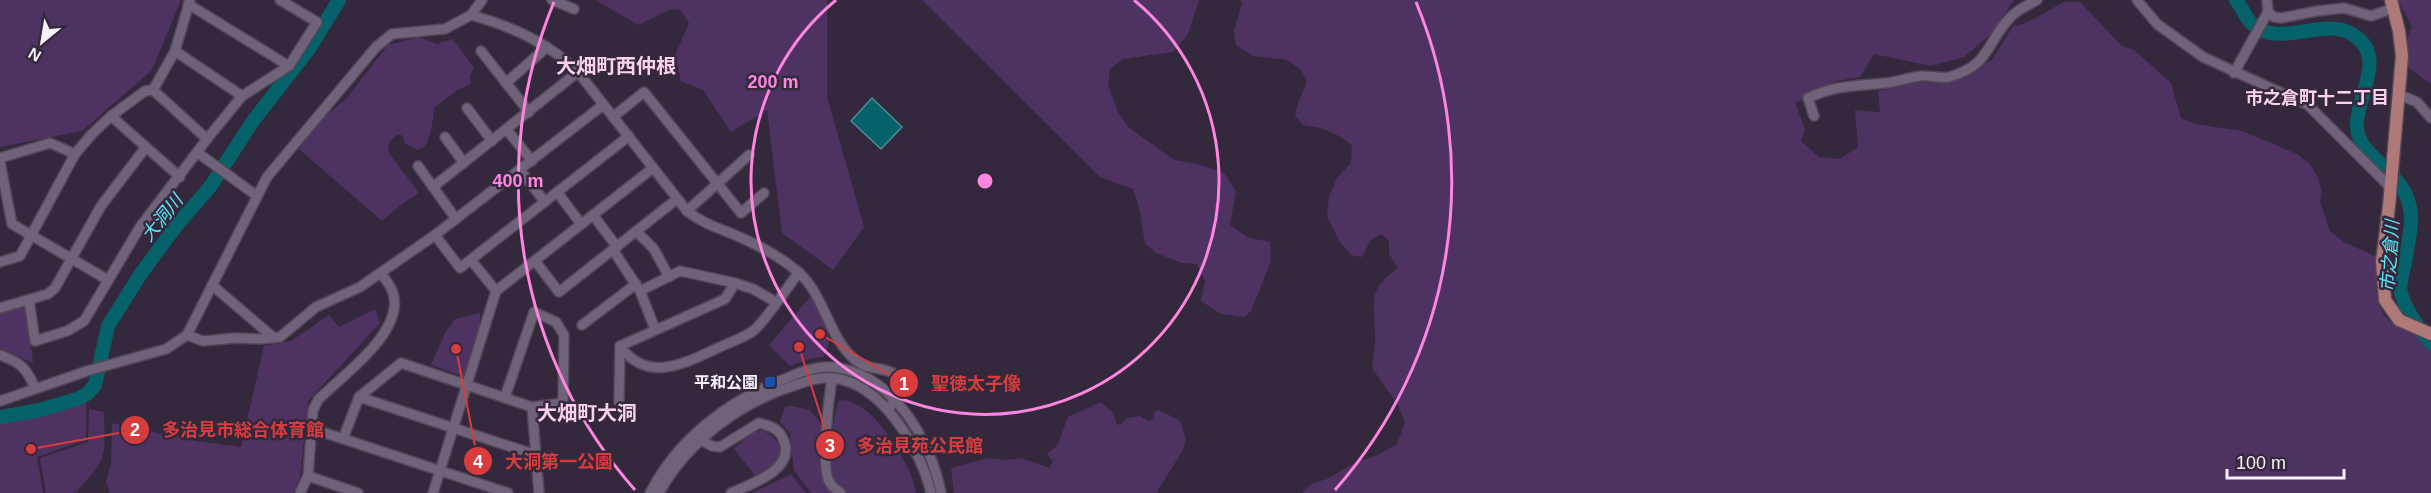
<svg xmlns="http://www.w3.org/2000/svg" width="2431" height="493" font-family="Helvetica,'Noto Sans JP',sans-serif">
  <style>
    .green { fill: #4e3261 }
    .water { fill: #05626a; stroke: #4e8d96; stroke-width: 1.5 }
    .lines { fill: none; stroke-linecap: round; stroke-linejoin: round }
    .river { stroke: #05626a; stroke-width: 14 }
    .minor-casing { stroke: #514757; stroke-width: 12 }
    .major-casing { stroke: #514757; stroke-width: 15 }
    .minor { stroke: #706379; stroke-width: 9 }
    .major { stroke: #af7977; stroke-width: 12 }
    .ring { fill: none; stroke: #fe85e0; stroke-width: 3 }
    .transit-dot { fill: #1a4fb4; stroke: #34293c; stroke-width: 2 }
    .labels { text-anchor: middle; stroke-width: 5; stroke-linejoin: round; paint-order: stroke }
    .poi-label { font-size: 16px; font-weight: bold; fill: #f8f1fd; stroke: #34293c; text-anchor: end }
    .neighbourhood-label { font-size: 18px; font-weight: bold; fill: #fbd1ed; stroke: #34293c }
    .water-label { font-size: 18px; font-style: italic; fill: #58ecfb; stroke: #34293c }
    .quarter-label { font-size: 20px; font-weight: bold; fill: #fbd1ed; stroke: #34293c }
    .centre { fill: #fe85e0; stroke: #34293c; stroke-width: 3 }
    .ring-label { font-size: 18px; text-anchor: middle; font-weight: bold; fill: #fe85e0; stroke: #34293c; stroke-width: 5; stroke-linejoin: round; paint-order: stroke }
    .leader { fill: none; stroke: #d93c3d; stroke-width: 2 }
    .callout-dot { fill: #d93c3d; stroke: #34293c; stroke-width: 2 }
    .mark-label { font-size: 18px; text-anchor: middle; font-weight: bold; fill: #fff }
    .callout-label { font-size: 18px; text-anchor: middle; font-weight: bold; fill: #d93c3d; stroke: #34293c; stroke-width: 5; stroke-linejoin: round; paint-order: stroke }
  </style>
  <rect width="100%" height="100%" fill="#34293c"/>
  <g class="green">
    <path d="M0,0H181L152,70L82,131L0,147Z"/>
    <path d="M596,0H827V97L864,227L833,270L782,233L767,110L731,132L703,90L681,81L675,55L689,23L680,10L671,9L638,25Z"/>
    <path d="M922,0H1199L1188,34L1173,52L1123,59L1110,69L1108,85L1118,112L1128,127L1174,160L1198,164L1224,173L1236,191L1230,225L1249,238L1270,242L1271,261L1251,311L1244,317L1221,314L1201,301L1205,281L1197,264L1182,263L1156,253L1145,243L1139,207L1133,189L1100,177Z"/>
    <path d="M1240,0H2014L1992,33L1964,57L1931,66L1874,54L1860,77L1837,81L1795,103L1805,129L1801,141L1819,157L1840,159L1858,147L1855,110L1880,112L1878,91L1909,84L1961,77L1992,60L2013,26L2026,23L2064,2H2080L2122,46L2134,50L2171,83L2181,118L2195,124L2242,131L2297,154L2310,164L2318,178L2322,191L2320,202L2330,231L2344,242L2377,257C2376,279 2373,310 2393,324C2401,330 2412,330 2419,336C2424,339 2428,346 2431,351V493H1302L1311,484L1327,479L1356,462L1378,455L1397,444L1405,423L1398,405L1372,368C1373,357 1376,346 1375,335C1375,300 1366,291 1398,268L1389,254V241L1381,234L1370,241L1362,257L1351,255L1340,242L1327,216L1329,196L1337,178L1351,163L1352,145C1337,133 1322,127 1303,125L1295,116L1299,100L1307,82L1301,70L1287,60L1253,56L1236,45L1234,31L1242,4Z"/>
    <path d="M2398,0H2431V84L2410,69L2403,47L2412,27Z"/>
    <path d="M419,37L437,44L453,39L474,68L470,76L471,84L457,90L434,108C433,122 431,135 425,147L417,150L405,143L402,135H397L389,142L388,152L419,193L402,204L382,221L299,149L322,118L346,99L388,45Z"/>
    <path d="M811,296C820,315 838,338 823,357L812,358L790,366L769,345Z"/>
    <path d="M20,306L27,310L33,363L0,349V312Z"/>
    <path d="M375,309L380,323L308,401L300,478L293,493H110L106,482L111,463L112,423L196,441L241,447L264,346L291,341L329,315L339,327Z"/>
    <path d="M480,313V327L465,377L431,365L445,333L455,319Z"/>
    <path d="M847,400C854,403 862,407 868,412C885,427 914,470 916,493C903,493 854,493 846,493C819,482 834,423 838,401Z"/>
    <path d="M86,401V440L37,457L43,493H0V420L38,413Z"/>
    <path d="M1101,402L1113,413L1117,425L1121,424L1127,418L1140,416L1149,421L1153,419L1154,412L1159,410L1180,421L1186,439L1182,452L1156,493H954L951,468L988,458L1005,460L1021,458L1050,468L1053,461L1047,454L1057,446L1068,417Z"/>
    <path d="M792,406L810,410L823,426V472L836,493H811L794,470L790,434L780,422L785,407Z"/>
    <path d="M89,409L104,412C105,460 108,457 75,493H46L40,458L88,442Z"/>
    <path d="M763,430C791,448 786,465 757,478L734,449L751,433Z"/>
    <path d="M791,474L806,493H752Z"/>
  </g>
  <path class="water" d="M872,98L902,127L881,149L851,121Z"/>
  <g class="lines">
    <g class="river">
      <path d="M2236,0C2242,7 2245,17 2251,23C2279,50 2323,16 2352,34C2389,56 2356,95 2357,126C2357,160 2409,170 2411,216C2412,234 2403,269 2400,288C2402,305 2420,331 2431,343"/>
      <path d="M0,417L40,410L77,399L87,394L95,385L108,326L140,275L176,226L210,187L253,121L309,49L339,0"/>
    </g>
    <g class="minor-casing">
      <g id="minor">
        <path d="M552,0L574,9"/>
        <path d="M2137,0L2157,24L2203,57L2308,105L2391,188"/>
        <path d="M188,4L289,66"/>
        <path d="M2268,12L2274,17L2281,18L2317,11L2344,8L2371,16L2394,8"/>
        <path d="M471,15C511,26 549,43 578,72L687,211C702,223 718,228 735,235C756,244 781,257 798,272C825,295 828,337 855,360C868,372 887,365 900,378V391L888,410"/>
        <path d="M175,51L242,96"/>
        <path d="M481,51L529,112"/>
        <path d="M2234,73L2268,12L2267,0"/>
        <path d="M506,83L547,47"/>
        <path d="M153,90L207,139"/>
        <path d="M2400,95L2417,102L2431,118"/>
        <path d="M467,108L492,141"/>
        <path d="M111,116L180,177"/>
        <path d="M1814,116L1808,98C1836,85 1855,86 1885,83C1897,82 1909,77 1921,76C1930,75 1940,79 1949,77C1989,65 1985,47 2007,21C2015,11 2026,6 2037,0"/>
        <path d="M613,117L644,92L741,213L764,193"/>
        <path d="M507,130L532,161"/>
        <path d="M445,137L464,163"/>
        <path d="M198,153L257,196"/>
        <path d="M0,158L50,143L75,154"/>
        <path d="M0,162L12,224L108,280"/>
        <path d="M418,166L456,219"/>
        <path d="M520,170L545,202"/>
        <path d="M433,187L578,72"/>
        <path d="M557,192L581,224"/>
        <path d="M687,211L749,155"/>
        <path d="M593,215L617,247"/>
        <path d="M636,231L654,249L669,277"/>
        <path d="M435,235L460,268L629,136"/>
        <path d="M613,250L640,291L655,329"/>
        <path d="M471,260L496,291"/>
        <path d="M535,261L559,292L677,199"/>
        <path d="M0,262L20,256L75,154L92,134L111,116L145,91L153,90L175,51L190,0"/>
        <path d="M212,285L274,338"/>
        <path d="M640,291L680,271L735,283L753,289L776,302"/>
        <path d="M29,300L35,341L67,331L84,321L140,227L207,139L242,96L289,66L317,22L280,0"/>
        <path d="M0,308L48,294L55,288L101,206L146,147"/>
        <path d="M582,325L636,284"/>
        <path d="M187,335L203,341L235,338L260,339L280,337L316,307L360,287L435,235L603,105"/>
        <path d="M620,346C648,385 687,362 720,347C730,342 744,338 753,331C764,323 789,285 799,272"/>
        <path d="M0,355C21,363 26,367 35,388"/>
        <path d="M832,378C829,397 820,469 830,483C832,487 837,490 841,493"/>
        <path d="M359,397L536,455"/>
        <path d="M0,401L87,371L166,349L187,335L267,177L376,47L392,34L445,29L471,15L482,0"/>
        <path d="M619,402L620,346L725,299L735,283"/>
        <path d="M532,407L539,493"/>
        <path d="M313,429L508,493"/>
        <path d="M343,439L359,397L401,363L532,407L563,403L564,335L556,322L534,312L505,397"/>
        <path d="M701,440L712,446L720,447L759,423C771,426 780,429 784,441C795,470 751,484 731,493"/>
        <path d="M308,476L358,493"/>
        <path d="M300,493L308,476L313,410L318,400C341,376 405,333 393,293C391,286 385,279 381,273"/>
        <path d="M433,493L496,291L653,168"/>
        <path d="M650,493C678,438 729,400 787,378C801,372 816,366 831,367C891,371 931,440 941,493"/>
        <path d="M659,493C687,442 740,402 796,385C806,381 820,377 832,378C882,382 921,450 931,493"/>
      </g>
    </g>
    <g class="major-casing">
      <path id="major" d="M2391,0L2399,31L2402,56L2389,206L2382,262L2385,300L2399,320L2431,334"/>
    </g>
    <use href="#minor" class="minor"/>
    <use href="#major" class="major"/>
  </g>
  <g class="ring">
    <path d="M1134 0A234 234 0 1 1 836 0"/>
    <path d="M635 490A467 467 0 0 1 554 2M1416 2A467 467 0 0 1 1335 490"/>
  </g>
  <rect class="transit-dot" x="764" y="376" width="12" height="12" rx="3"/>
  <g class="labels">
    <g class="poi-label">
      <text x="758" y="388">平和公園</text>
    </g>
    <g class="neighbourhood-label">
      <text x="2317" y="104">市之倉町十二丁目</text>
    </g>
    <g class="water-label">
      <text transform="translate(162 218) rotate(-51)" y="6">大洞川</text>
      <text transform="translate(2390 256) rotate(-86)" y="6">市之倉川</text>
    </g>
    <g class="quarter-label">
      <text x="616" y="73">大畑町西仲根</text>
      <text x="587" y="420">大畑町大洞</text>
    </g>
  </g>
  <circle cx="985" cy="181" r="9" class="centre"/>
  <g class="ring-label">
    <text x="773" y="88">200 m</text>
    <text x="518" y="187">400 m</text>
  </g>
  <path class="leader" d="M820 334L904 383M31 449L135 430M799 347L830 445M456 349L478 461"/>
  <g class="callout-dot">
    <circle cx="820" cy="334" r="6"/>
    <circle cx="31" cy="449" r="6"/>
    <circle cx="799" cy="347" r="6"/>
    <circle cx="456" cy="349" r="6"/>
    <circle cx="904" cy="383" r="15"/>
    <circle cx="135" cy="430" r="15"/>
    <circle cx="830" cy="445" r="15"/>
    <circle cx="478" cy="461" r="15"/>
  </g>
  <g class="mark-label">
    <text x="904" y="390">1</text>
    <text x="135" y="436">2</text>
    <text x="830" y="452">3</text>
    <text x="478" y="468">4</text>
  </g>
  <g class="callout-label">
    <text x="976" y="390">聖徳太子像</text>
    <text x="243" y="436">多治見市総合体育館</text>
    <text x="920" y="452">多治見苑公民館</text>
    <text x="559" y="468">大洞第一公園</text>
  </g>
  <g transform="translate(42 42) rotate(210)" stroke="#34293c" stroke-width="4.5" paint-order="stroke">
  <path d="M0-4.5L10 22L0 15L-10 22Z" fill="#f8f1fd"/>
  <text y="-9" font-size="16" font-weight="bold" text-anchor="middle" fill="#f8f1fd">N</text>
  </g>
  <path d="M2227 469v9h117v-9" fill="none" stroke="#f8f1fd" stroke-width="3"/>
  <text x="2236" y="469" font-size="18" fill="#f8f1fd" stroke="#34293c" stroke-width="4.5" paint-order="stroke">100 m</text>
</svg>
